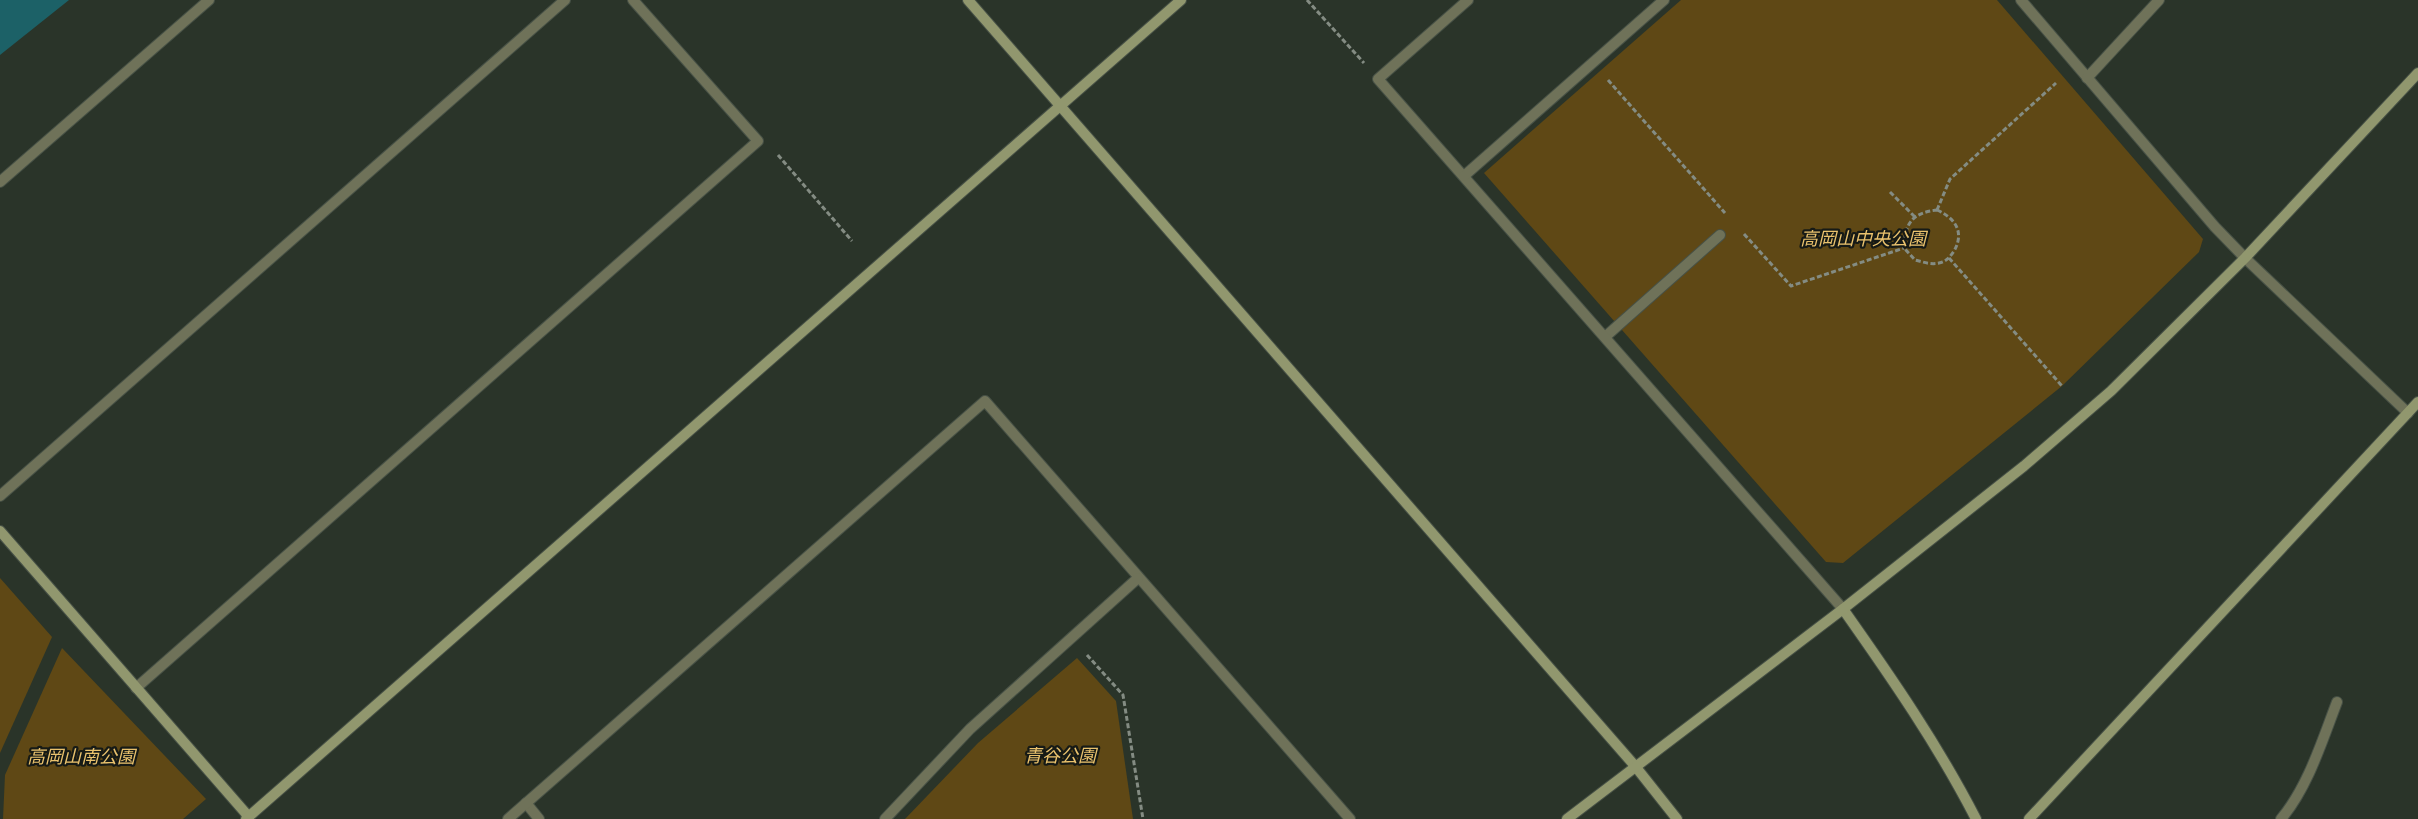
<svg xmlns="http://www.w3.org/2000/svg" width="2418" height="819" font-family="Bitter,'Noto Sans JP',serif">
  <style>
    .green { fill: #5f4815 }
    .water { fill: #1c6167 }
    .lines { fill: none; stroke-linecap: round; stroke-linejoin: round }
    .lane-casing { stroke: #475146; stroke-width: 12 }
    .street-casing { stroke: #475146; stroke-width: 12 }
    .secondary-casing { stroke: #475146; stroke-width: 12 }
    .path { stroke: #848c83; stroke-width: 3; stroke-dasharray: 5 2.5; stroke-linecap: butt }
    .lane { stroke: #6f7259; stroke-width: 10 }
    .street { stroke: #6f7259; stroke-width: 10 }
    .secondary { stroke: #91976e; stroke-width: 10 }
    .labels { text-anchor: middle; stroke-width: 4.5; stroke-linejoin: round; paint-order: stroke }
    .park-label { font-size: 18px; font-style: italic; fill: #eac26d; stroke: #161a16 }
  </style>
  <rect width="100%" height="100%" fill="#2a3429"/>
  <g class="green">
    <path d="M1681,0H1997L2203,239L2199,252L2062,386L1843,563L1826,562L1484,173Z"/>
    <path d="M0,578L52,637L0,753Z"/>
    <path d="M62,648L206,799L183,819H3L5,775Z"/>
    <path d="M1077,658L1116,701L1133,819H905L978,743Z"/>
  </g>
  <path class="water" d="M0,0H69L0,55Z"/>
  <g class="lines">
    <g class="lane-casing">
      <path id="lane" d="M1605,337L1720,235"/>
    </g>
    <g class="street-casing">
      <g id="street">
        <path d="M1468,0L1378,79L1843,609"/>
        <path d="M2021,0L2215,227L2245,258L2408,413"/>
        <path d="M2087,78L2159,0"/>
        <path d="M1464,176L1664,0"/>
        <path d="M0,182L209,0"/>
        <path d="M0,496L565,0"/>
        <path d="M136,688L758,141L633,0"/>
        <path d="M526,803L539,819"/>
        <path d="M508,819L985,401L1350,819"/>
        <path d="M885,819L970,729L1138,578"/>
        <path d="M2281,819C2308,787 2322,741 2337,702"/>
      </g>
    </g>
    <g class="secondary-casing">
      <g id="secondary">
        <path d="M968,0L1635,766L1677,819"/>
        <path d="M0,531L249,817"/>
        <path d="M1843,609C1891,677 1938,745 1976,819"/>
        <path d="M246,819L1181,0"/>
        <path d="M1567,819L1843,609L2024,466L2111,391L2245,258L2418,73"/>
        <path d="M2029,819L2418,402"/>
      </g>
    </g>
    <g class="path">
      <path d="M1307,0L1364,63"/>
      <path d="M1608,80L1725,213"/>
      <path d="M778,155L852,241"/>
      <path d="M1890,192L1915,217"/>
      <path d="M1937,210L1950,179L2056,83"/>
      <path d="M1937,210C1955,218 1965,232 1954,251C1950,257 1946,262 1939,263C1931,265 1923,262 1915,260L1904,248C1905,224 1911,213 1937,210Z"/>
      <path d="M1744,234L1791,286L1904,248"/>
      <path d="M1949,258L2062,386"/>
      <path d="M1087,655L1123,695L1143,819"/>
    </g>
    <use href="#lane" class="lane"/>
    <use href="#street" class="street"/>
    <use href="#secondary" class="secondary"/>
  </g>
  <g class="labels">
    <g class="park-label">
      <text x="1863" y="245">高岡山中央公園</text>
      <text x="1060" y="762">青谷公園</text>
      <text x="81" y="763">高岡山南公園</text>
    </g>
  </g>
</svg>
